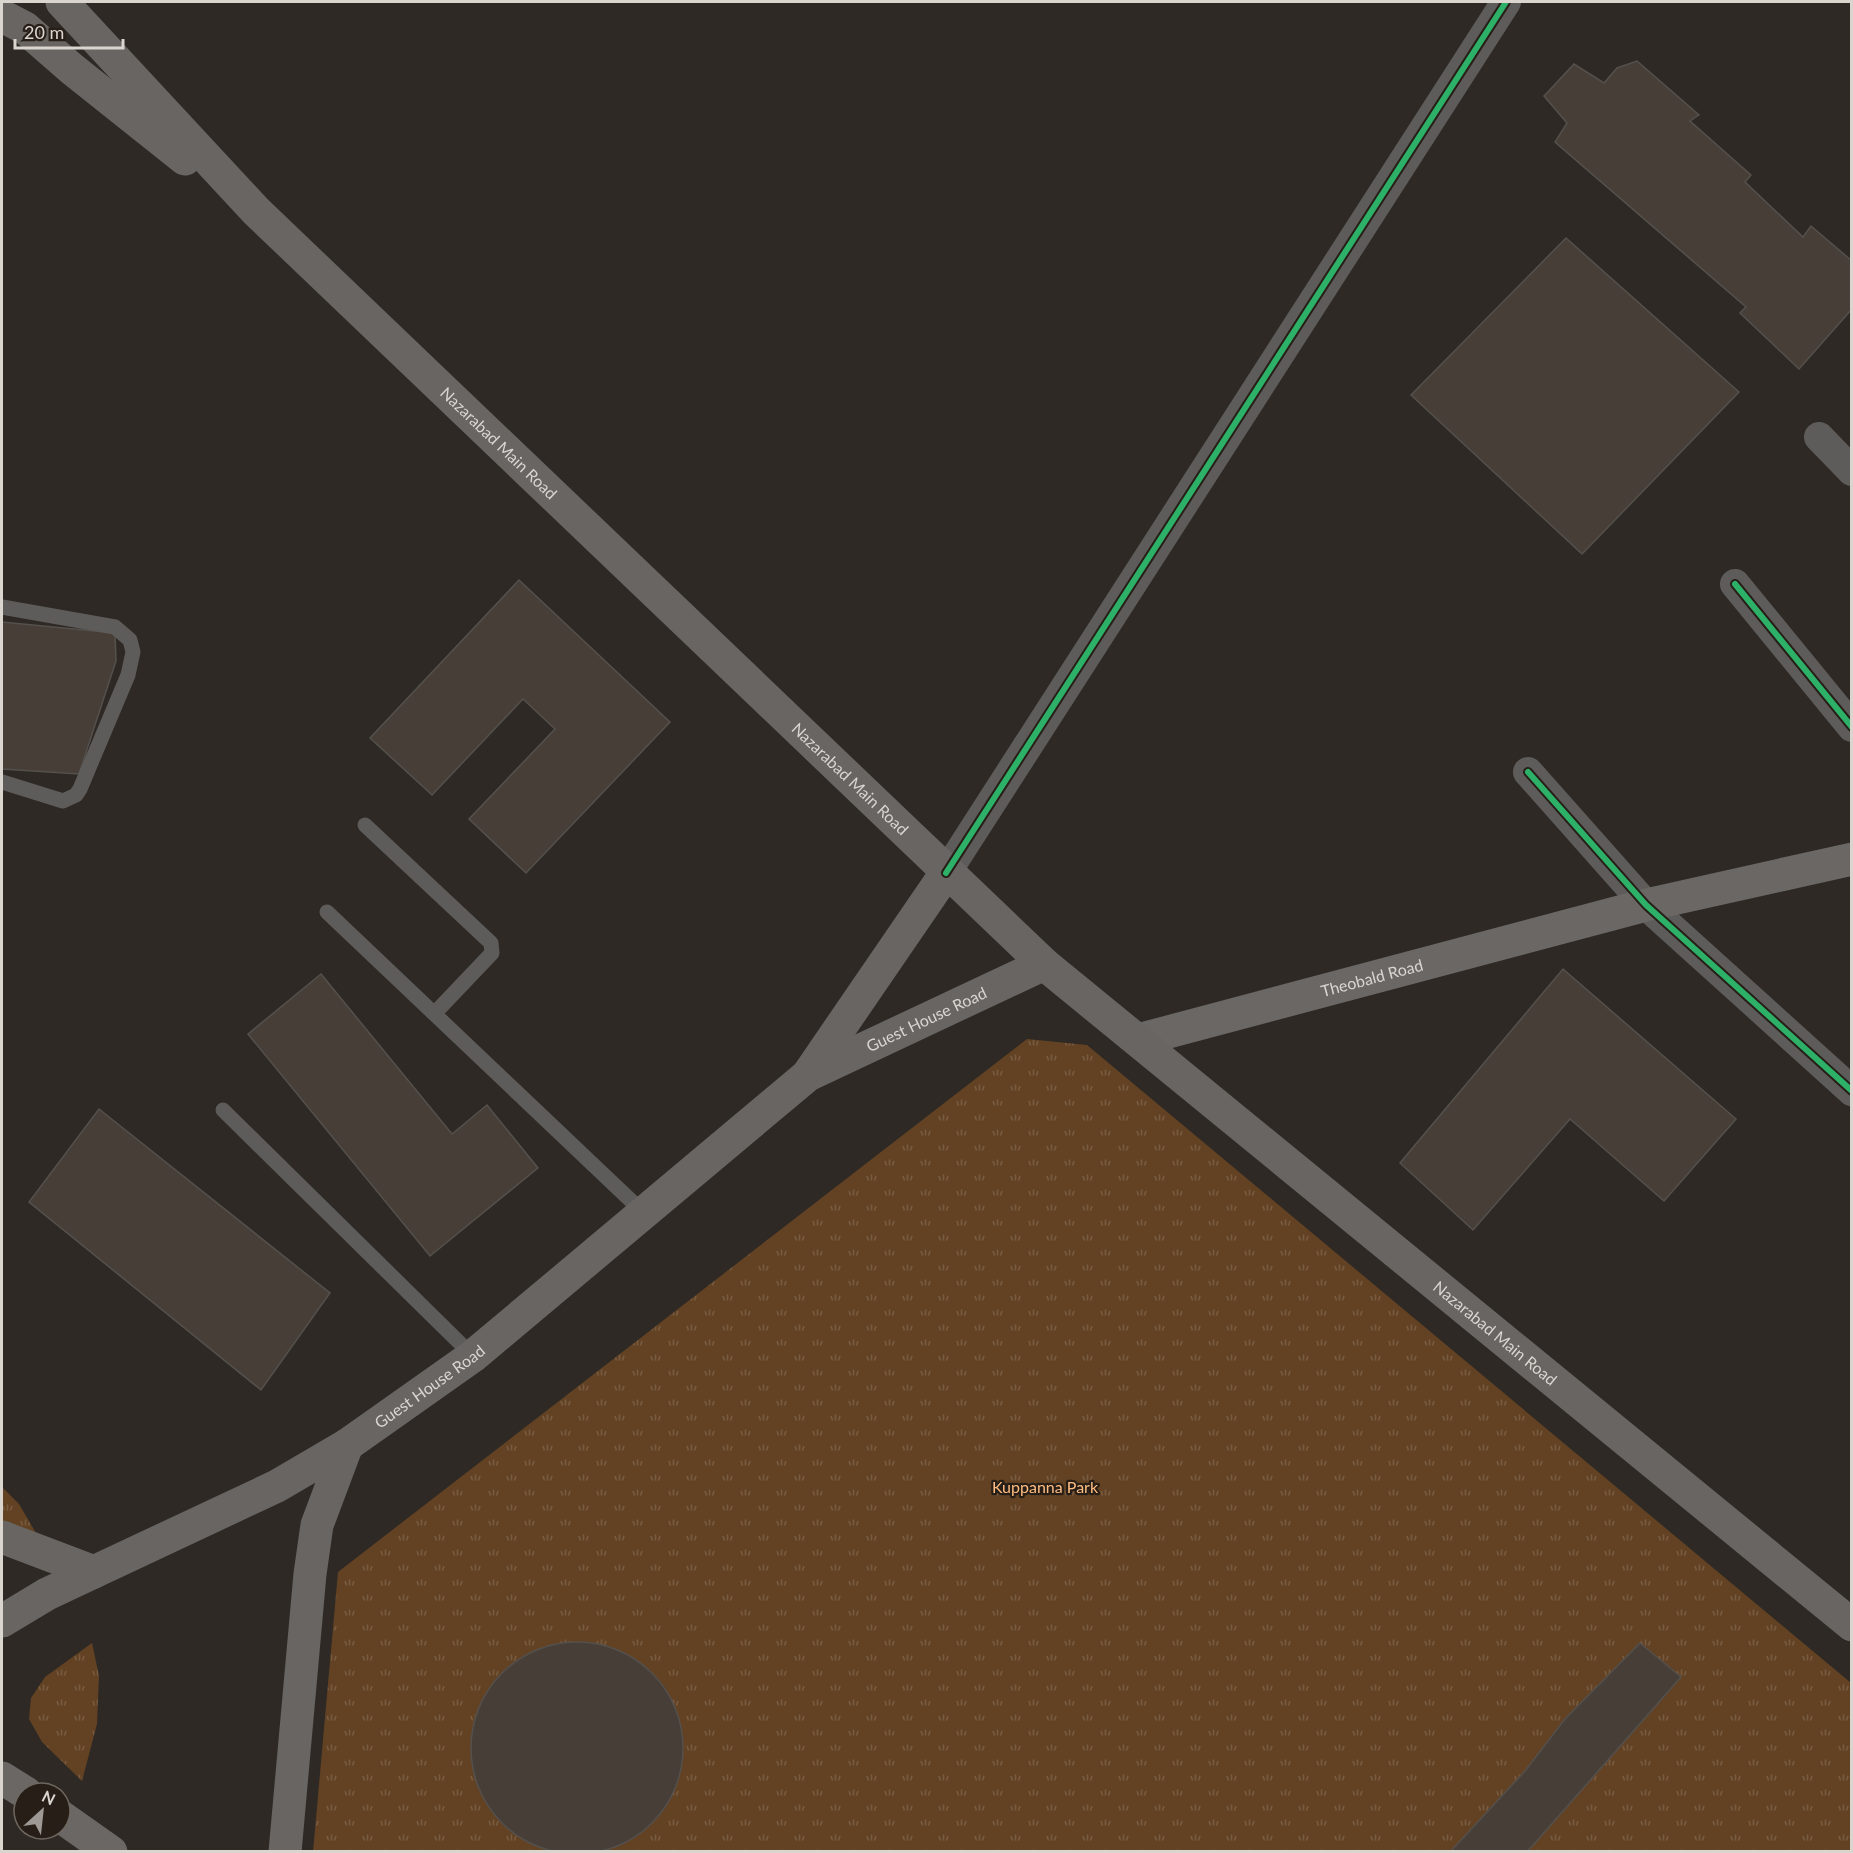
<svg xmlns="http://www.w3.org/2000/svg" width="1853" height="1853" font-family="Lato,sans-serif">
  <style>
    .grass { fill: url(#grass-tufts) }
    .building { fill: #473f37; stroke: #54504d; stroke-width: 1.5 }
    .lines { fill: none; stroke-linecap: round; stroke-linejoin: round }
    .service { stroke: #5e5c5a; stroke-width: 15 }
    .minor { stroke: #5e5c5a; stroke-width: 30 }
    .secondary { stroke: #6a6765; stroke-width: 33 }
    .primary { stroke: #686563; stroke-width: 33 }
    .cycleway-casing { stroke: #271f17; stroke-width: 10 }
    .cycleway { stroke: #2db169; stroke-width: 6 }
    .labels { text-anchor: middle; stroke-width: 4.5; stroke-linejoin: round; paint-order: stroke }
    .street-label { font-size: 16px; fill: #dbd5d0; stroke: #271f17 }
    .park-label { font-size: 16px; fill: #febc80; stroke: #271f17 }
  </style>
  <defs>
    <pattern id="grass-tufts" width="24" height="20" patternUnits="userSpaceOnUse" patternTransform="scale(1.5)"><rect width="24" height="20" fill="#624223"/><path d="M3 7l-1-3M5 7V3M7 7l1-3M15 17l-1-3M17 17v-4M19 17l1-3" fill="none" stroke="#785c42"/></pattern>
  </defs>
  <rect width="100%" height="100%" fill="#2e2924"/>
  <g class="grass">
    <path d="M1027,1039L1087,1045L1851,1683V1851L313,1852L338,1572Z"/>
    <path d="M2,1487L19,1504L40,1540L2,1543Z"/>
    <path d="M92,1643L99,1676L97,1724L82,1781L42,1742L29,1719L31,1698L45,1677Z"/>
  </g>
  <g class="building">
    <path d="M1637,61L1699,115L1690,121L1751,175L1745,182L1803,237L1811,226L1852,261V309L1799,369L1740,313L1746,307L1555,142L1567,123L1544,96L1574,64L1604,83L1617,68Z"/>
    <path d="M1566,238L1739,392L1582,554L1411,395Z"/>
    <path d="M519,580L670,722L526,873L469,819L555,729L523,699L432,795L370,738Z"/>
    <path d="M2,622L115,633L116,661L79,774L2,769Z"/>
    <path d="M1563,969L1736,1119L1664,1201L1570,1119L1473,1230L1400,1163Z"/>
    <path d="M321,974L452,1134L487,1105L538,1168L430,1256L248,1034Z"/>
    <path d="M99,1109L330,1293L261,1390L29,1202Z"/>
    <circle cx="577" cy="1748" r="106"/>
    <path d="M1640,1643L1681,1677L1527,1852H1450L1525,1771L1565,1719Z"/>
  </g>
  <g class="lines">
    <g class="service">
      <path d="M2,607L115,627L130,640L133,652L128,675L80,789L76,795L63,801L2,782"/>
      <path d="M365,825L491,943L492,953L435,1013"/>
      <path d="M327,912L644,1213"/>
      <path d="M223,1110L473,1356"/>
    </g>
    <g class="minor">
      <path d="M1819,437L1852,471"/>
      <path d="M1735,584L1852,727"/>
      <path d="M1528,772L1646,905L1852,1091"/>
      <path d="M946,873L1506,2"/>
    </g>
    <g class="secondary">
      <path id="s1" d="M1138,1040L1646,905L1852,859"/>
      <path d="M2,1778L26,1793"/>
      <path d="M60,1816L111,1852"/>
    </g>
    <g class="primary">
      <path id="s2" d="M62,2L256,211L1044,964L1852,1625"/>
      <path d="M2,16L25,28L72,69L185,159"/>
      <path d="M809,1073L946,873"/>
      <path d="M2,1537L94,1572"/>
      <path id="s3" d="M2,1621L47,1594L277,1486L347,1445L473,1356L808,1075L1044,964"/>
      <path d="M285,1852L310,1574L317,1525L347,1445"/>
    </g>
    <g class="cycleway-casing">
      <g id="cycleway">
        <path d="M1735,584L1852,727"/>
        <path d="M1528,772L1646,905L1852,1091"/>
        <path d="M946,873L1506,2"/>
      </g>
    </g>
    <use href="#cycleway" class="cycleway"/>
  </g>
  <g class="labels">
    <g class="street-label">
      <text dy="6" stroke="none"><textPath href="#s2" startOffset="621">Nazarabad Main Road</textPath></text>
      <text dy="6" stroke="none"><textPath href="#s2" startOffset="1107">Nazarabad Main Road</textPath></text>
      <text dy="6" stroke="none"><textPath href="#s1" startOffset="242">Theobald Road</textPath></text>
      <text dy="6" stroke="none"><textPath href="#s3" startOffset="1110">Guest House Road</textPath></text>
      <text dy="6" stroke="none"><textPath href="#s2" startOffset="1958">Nazarabad Main Road</textPath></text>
      <text dy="6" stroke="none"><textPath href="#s3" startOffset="489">Guest House Road</textPath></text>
    </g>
    <g class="park-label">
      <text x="1045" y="1493">Kuppanna Park</text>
    </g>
  </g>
  <rect width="1853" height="1853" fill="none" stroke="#dbd5d0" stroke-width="6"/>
  <g transform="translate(42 1811) rotate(27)"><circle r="28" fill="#271f17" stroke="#6f6861" stroke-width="1.5"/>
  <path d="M0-4.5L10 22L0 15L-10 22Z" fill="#9e9994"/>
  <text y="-9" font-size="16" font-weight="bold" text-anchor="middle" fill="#dbd5d0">N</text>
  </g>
  <path d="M15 39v9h108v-9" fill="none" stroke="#dbd5d0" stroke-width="3"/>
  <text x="24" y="39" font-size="18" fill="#dbd5d0" stroke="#271f17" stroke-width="4.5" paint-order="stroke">20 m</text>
</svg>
